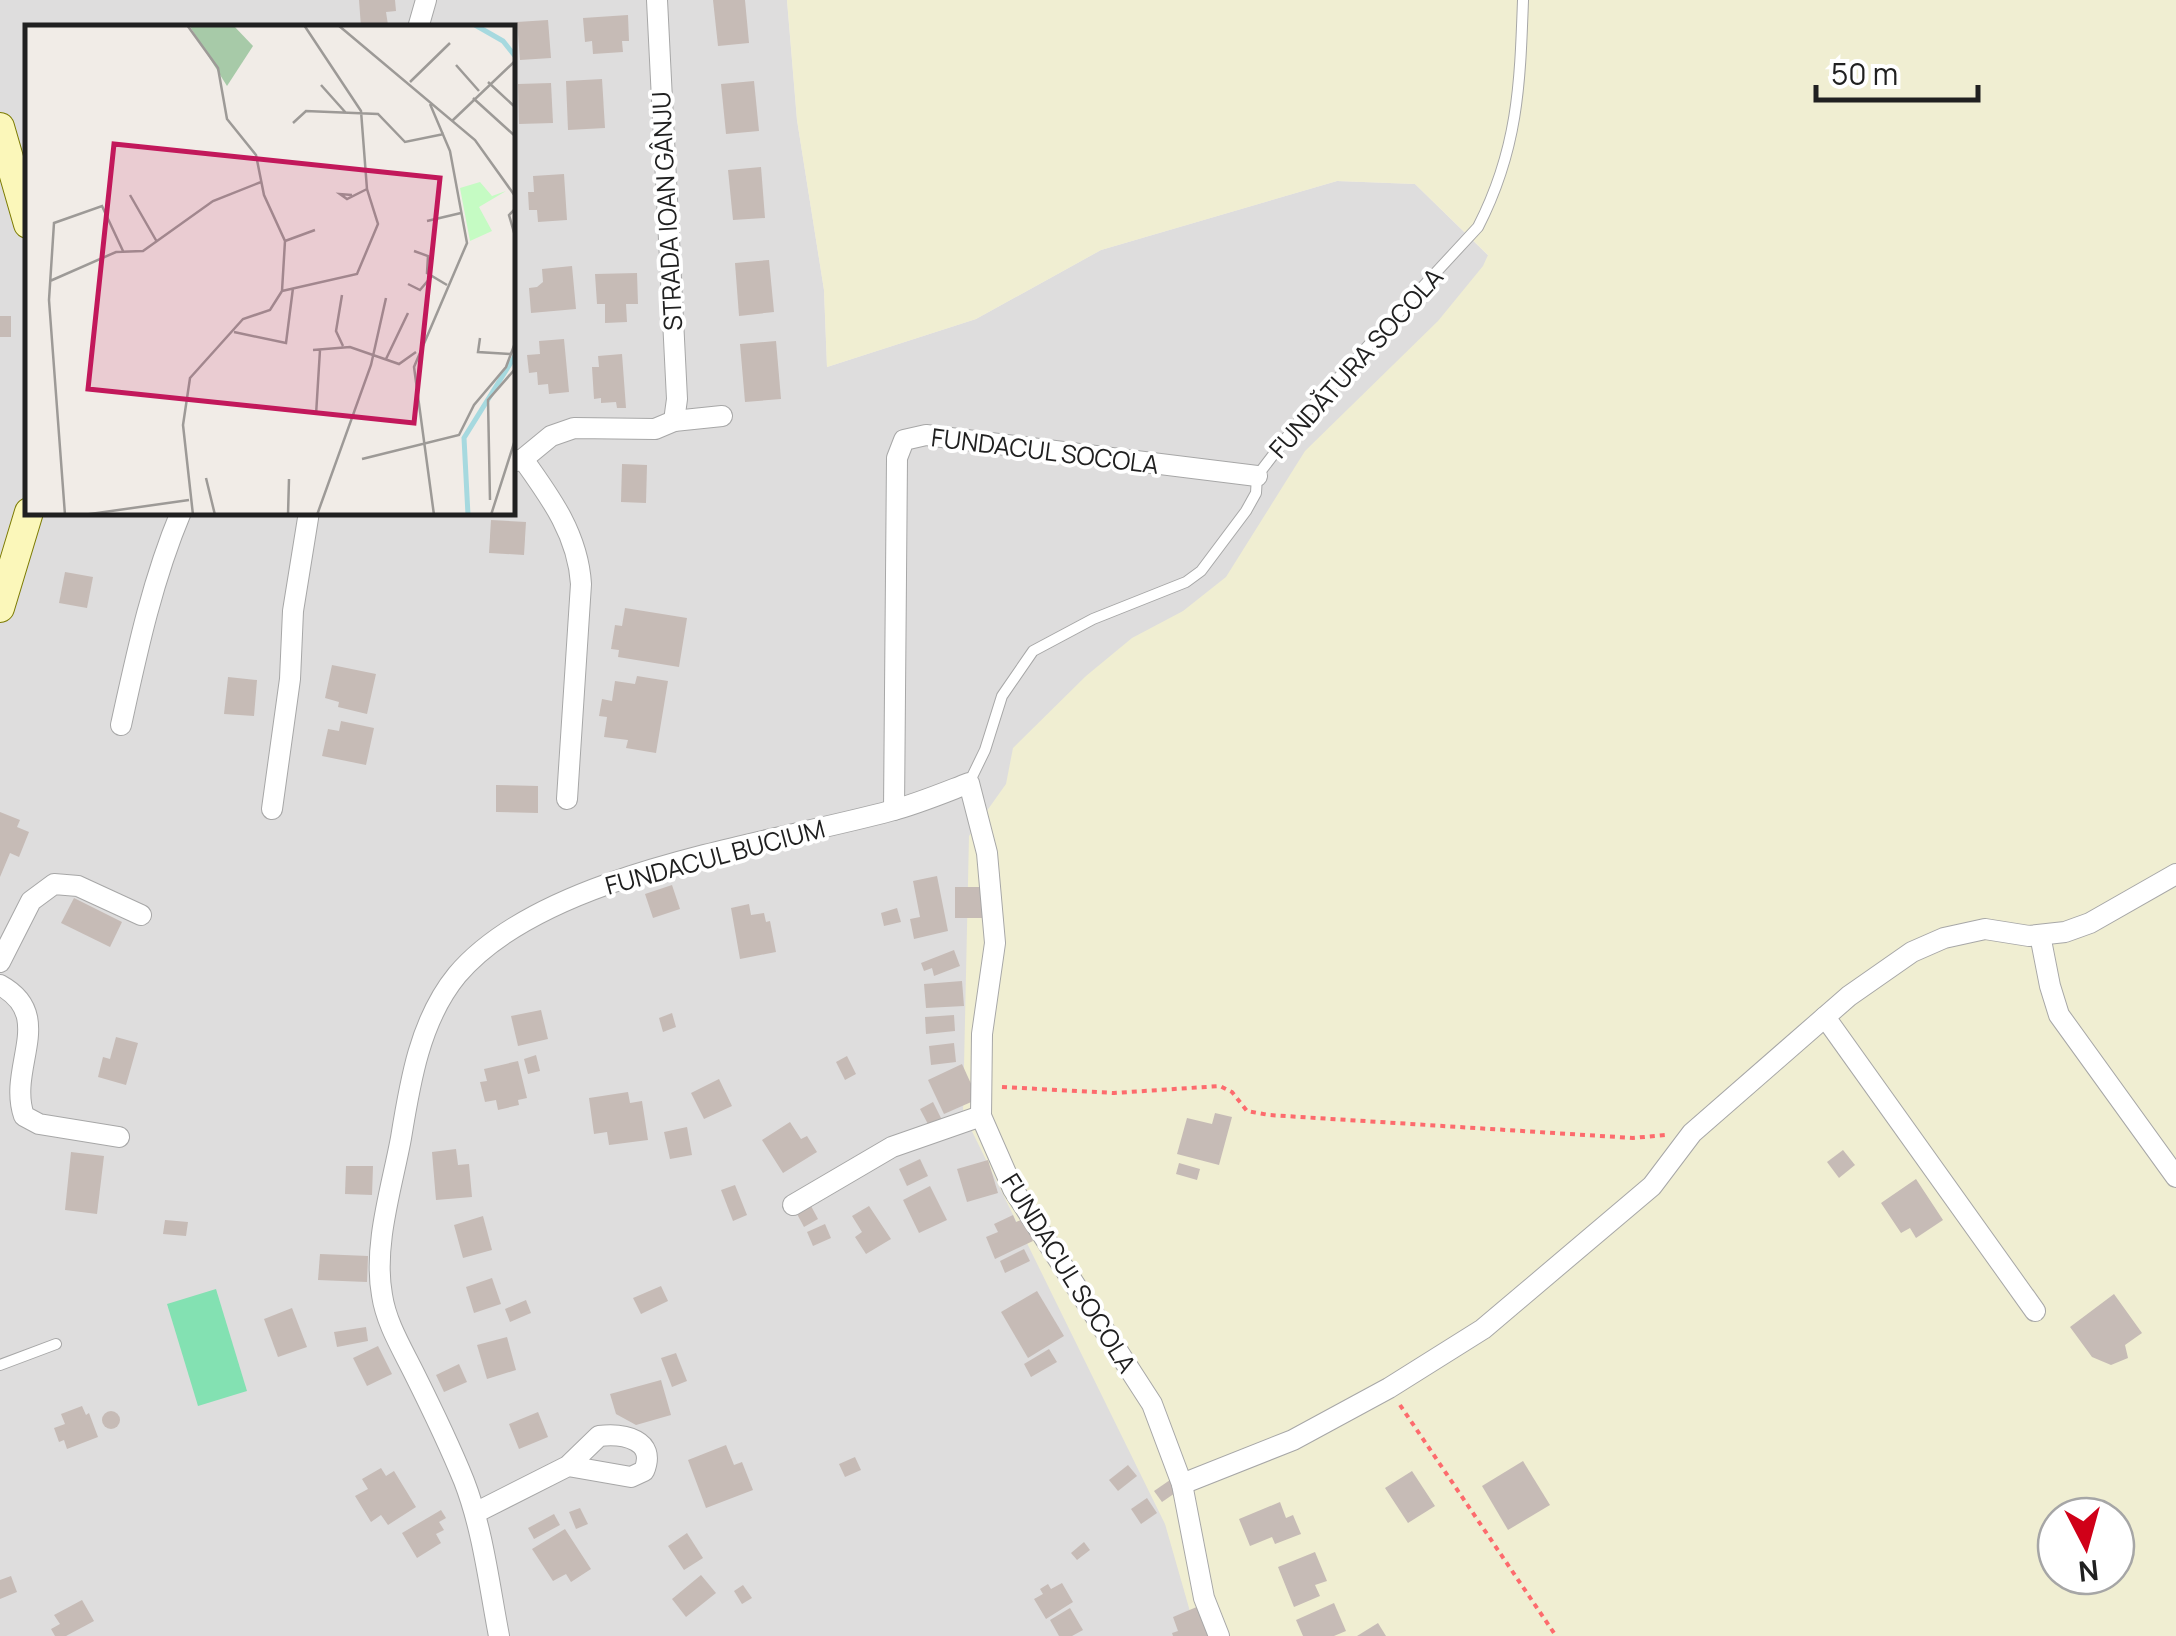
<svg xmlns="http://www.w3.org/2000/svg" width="2176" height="1636" font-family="Manrope,sans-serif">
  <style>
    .residential { fill: #dedddd; fill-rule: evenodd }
    .farmland { fill: #f0eed2; fill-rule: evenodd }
    .pitch { fill: #83e1b2 }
    .building { fill: #c6bbb6 }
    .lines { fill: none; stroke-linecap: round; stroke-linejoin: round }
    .lane-casing { stroke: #a7a7a7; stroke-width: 12 }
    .street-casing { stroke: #a7a7a7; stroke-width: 22 }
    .secondary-casing { stroke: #7c7b02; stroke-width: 30 }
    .path { stroke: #fd6b6d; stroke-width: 4; stroke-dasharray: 5 5; stroke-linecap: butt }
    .lane { stroke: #fff; stroke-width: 10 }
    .street { stroke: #fff; stroke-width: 20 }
    .secondary { stroke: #fbf7ba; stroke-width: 28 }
    .labels { text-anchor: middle; stroke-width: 8; stroke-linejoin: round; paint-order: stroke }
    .street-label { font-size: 25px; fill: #202020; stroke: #fff }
    .inset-river { fill: none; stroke: #a6d9df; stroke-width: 5 }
    .inset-road { fill: none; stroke: #9d9a97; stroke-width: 2.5 }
    .view { fill: #c2185b; fill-opacity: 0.15; stroke: #c2185b; stroke-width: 5 }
    .inset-edge { fill: none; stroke: #202020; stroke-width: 5 }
  </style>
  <rect width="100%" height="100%" fill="#f1ece7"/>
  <path class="residential" d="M0,0H787L797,120L824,290L827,367L976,319L1101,250L1337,181L1415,184L1503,270L1781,1636H0ZM28,28H512V512H28Z"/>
  <path class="farmland" d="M787,0H2176V1636H1197L1165,1524L963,1113L969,836L1006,784L1013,748L1086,676L1132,638L1183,611L1226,577L1305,451L1438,321L1483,266L1488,255L1415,184L1337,181L1101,250L976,319L827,367L824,290L797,120ZM2056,1516H2116V1576H2056Z"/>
  <path class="pitch" d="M216,1289L247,1391L198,1406L167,1304Z"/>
  <g class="building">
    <path d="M359,0H395L396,11L386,12L388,25L361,27Z"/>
    <path d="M713,0H745L749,43L718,46Z"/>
    <path d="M628,15L629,41H622L623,52L593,54L592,41L585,42L583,18Z"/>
    <path d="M548,20L551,58L520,60L517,22Z"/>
    <path d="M602,79L605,128L568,130L566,81Z"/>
    <path d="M754,81L759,131L726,134L721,84Z"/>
    <path d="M551,83L553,123L519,124L518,84Z"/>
    <path d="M761,167L765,218L733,220L728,170Z"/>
    <path d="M564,174L567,220L538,222L537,210H529L528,192H534L533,176Z"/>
    <path d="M769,260L774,312L739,316L735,263Z"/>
    <path d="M572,266L576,309L531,313L529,288L537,287L543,282L542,269Z"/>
    <path d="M637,273L638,304H626L627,322L605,323V304H597L595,274Z"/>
    <rect x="0" y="316" width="11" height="21"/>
    <path d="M564,339L569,392L549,394L548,384L538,385L537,372L529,373L527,355L540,354L539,341Z"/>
    <path d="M776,341L781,399L745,402L740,344Z"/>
    <path d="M622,354L626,408H617L616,402L601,403V398L594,399L592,367H599L598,356Z"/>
    <path d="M622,464L647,465L646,503L621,502Z"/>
    <path d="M491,520L526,522L524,555L489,553Z"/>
    <path d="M65,572L93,577L87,608L59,603Z"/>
    <path d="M625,608L687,618L679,667L618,657L619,650L611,649L615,625L622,626Z"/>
    <path d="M332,665L376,674L367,714L338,707L339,702L325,698Z"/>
    <path d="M637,676L668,681L656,753L626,748L628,740L604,737L607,717L599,716L602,699L612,701L615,681L635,684Z"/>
    <path d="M228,677L257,680L254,716L224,714Z"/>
    <path d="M341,721L374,728L366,765L322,756L328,729L339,731Z"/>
    <path d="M496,785L538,786V813L496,812Z"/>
    <path d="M0,812L20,820L17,827L29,832L19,857L10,853L0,877Z"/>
    <path d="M937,876L948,931L914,939L910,919L920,917L913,881Z"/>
    <path d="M672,885L680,909L653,918L645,894Z"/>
    <rect x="955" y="887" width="27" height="31"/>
    <path d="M74,898L122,922L110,947L61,923Z"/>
    <path d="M749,904L751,915L764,913L766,922L770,921L776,952L740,959L731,908Z"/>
    <path d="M897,908L901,922L884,926L881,913Z"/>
    <path d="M954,950L960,966L934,976L932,968L924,971L921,963Z"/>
    <path d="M962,981L964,1006L926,1008L924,984Z"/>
    <path d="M541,1010L548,1039L518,1046L511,1016Z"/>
    <path d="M672,1013L676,1027L663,1032L659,1018Z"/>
    <path d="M954,1015L955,1031L926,1034L925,1017Z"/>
    <path d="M116,1037L138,1043L126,1085L98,1077L103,1057L110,1059Z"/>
    <path d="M954,1043L956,1062L931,1065L929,1046Z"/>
    <path d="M536,1055L540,1071L528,1074L524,1059Z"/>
    <path d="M847,1056L856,1074L845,1080L836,1062Z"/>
    <path d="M518,1061L527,1098L518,1100L519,1105L498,1110L496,1100L485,1102L480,1082L487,1081L484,1069Z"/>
    <path d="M962,1064L978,1099L944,1114L928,1080Z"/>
    <path d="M719,1079L732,1106L704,1119L691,1093Z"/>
    <path d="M628,1092L630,1103L642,1101L648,1140L609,1145L607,1132L594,1134L589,1098Z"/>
    <path d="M933,1102L942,1120L929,1126L920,1109Z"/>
    <path d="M1215,1113L1232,1117L1219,1165L1177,1154L1187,1118L1212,1124Z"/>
    <path d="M790,1122L801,1139L807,1136L817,1152L783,1173L762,1140Z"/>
    <path d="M687,1127L692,1155L670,1159L664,1132Z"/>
    <path d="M456,1149L458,1165L469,1164L472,1197L436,1200L432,1152Z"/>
    <path d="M1843,1150L1855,1165L1839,1178L1827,1162Z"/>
    <path d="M71,1152L104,1156L97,1214L65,1210Z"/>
    <path d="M920,1159L928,1176L907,1186L899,1169Z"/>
    <path d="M988,1160L998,1193L967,1202L957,1169Z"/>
    <path d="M1179,1163L1200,1169L1197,1180L1176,1174Z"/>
    <path d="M346,1166H373L372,1195L345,1194Z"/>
    <path d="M1916,1179L1943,1220L1916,1238L1910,1228L1901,1233L1881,1203Z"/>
    <path d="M735,1185L747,1215L733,1221L721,1190Z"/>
    <path d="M930,1186L947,1220L919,1233L903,1200Z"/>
    <path d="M811,1206L818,1219L804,1227L797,1214Z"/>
    <path d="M869,1206L891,1239L866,1254L855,1237L862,1232L852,1216Z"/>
    <path d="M1013,1215L1016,1222L1023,1219L1033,1241L995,1259L986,1237L998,1232L994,1224Z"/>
    <path d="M483,1216L492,1250L463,1258L454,1225Z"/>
    <path d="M165,1220L188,1222L186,1236L163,1234Z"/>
    <path d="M825,1224L831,1238L813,1246L807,1232Z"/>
    <path d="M1024,1249L1030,1261L1005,1273L1000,1261Z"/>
    <path d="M320,1254L368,1256L367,1282L318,1280Z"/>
    <path d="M492,1278L501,1304L474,1313L466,1287Z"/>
    <path d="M661,1286L668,1301L641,1314L633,1298Z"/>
    <path d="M1037,1291L1064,1336L1028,1358L1001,1312Z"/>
    <path d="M2114,1294L2142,1333L2125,1345L2128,1358L2111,1365L2092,1357L2070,1327Z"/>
    <path d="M526,1300L531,1313L510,1322L505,1309Z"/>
    <path d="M292,1308L307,1347L278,1357L264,1319Z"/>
    <path d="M366,1327L368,1341L337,1347L334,1332Z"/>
    <path d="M507,1337L516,1370L487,1379L477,1345Z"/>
    <path d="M378,1346L392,1374L367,1386L353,1358Z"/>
    <path d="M1049,1349L1057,1362L1031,1377L1024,1364Z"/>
    <path d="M676,1353L687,1381L672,1387L661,1358Z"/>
    <path d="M459,1364L467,1382L444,1392L436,1375Z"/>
    <path d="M661,1380L671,1415L636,1425L616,1414L610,1394Z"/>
    <path d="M82,1406L86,1415L89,1413L98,1437L67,1449L64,1440L59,1442L54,1428L65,1424L61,1414Z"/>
    <circle cx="111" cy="1420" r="9"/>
    <path d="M538,1412L548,1437L519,1449L509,1424Z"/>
    <path d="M726,1445L734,1465L742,1462L753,1490L706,1508L688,1460Z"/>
    <path d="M855,1457L861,1470L845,1477L839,1464Z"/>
    <path d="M1523,1461L1550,1505L1508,1530L1482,1486Z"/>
    <path d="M1128,1465L1137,1476L1118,1491L1109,1480Z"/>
    <path d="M381,1468L386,1476L394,1471L416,1507L388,1525L381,1515L371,1522L355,1496L368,1489L362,1479Z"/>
    <path d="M1412,1471L1435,1506L1408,1523L1385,1488Z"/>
    <path d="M1170,1480L1178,1491L1162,1502L1154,1491Z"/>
    <path d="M1147,1498L1157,1513L1141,1524L1131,1509Z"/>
    <path d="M1280,1502L1286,1518L1293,1515L1301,1534L1275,1544L1272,1537L1250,1546L1239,1519Z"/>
    <path d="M580,1508L588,1524L576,1529L569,1512Z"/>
    <path d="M441,1510L446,1518L439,1522L444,1530L436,1534L441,1543L417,1558L402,1533Z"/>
    <path d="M554,1514L560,1525L534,1539L528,1528Z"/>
    <path d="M565,1529L591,1569L571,1582L566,1574L553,1581L532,1549Z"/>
    <path d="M687,1533L703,1558L684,1570L668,1546Z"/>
    <path d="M1084,1542L1090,1550L1077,1560L1071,1553Z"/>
    <path d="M1315,1552L1327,1581L1315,1585L1320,1596L1294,1607L1278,1567Z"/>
    <path d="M701,1575L716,1593L686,1617L672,1599Z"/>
    <path d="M11,1576L17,1592L0,1599V1580Z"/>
    <path d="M1062,1583L1073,1602L1046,1619L1034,1599L1043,1594L1040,1589L1048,1584L1051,1589Z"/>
    <path d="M743,1585L752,1598L742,1604L734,1591Z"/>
    <path d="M82,1600L94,1621L66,1636H55L51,1629L60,1624L54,1615Z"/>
    <path d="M1334,1603L1346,1631L1334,1636H1303L1296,1620Z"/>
    <path d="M1199,1606L1212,1636H1173L1172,1633L1178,1631L1173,1617Z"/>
    <path d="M1070,1608L1083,1630L1072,1636H1059L1050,1620Z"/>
    <path d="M1378,1623L1386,1636H1357Z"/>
  </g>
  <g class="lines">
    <g class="lane-casing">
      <g id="lane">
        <path d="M969,783L985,750L1002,696L1033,651L1093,619L1186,582L1201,571L1246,511L1256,493L1257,476L1303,416L1478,227C1518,149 1520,85 1523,0"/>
        <path d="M0,1365L56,1344"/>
      </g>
    </g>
    <g class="street-casing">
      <g id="street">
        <path d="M657,0L677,399L674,421"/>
        <path d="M418,28L426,0"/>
        <path d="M523,459C551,498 578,535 581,584L567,799"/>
        <path d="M512,462L523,459L551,436L574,428L655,429L674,421L722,416"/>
        <path d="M121,725C137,652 152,581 181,512"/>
        <path d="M272,809L290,679L293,611L309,512"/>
        <path d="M894,810L897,458L904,440L926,435L1257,476"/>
        <path d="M2040,935L2050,986L2059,1015L2176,1177"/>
        <path d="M0,962L31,901L54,884L78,886L141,915"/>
        <path d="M0,985C57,1016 7,1067 24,1116L39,1124L119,1137"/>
        <path d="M1825,1017L2035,1311"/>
        <path d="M793,1205L892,1147L981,1116"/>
        <path d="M1182,1484L1293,1440L1389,1388L1483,1329L1652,1186L1692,1133L1849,996L1912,952L1944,938L1985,929L2029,936L2065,932L2090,923L2176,874"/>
        <path d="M475,1513L568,1466L599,1436C624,1433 657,1440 644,1471L631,1477L568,1466"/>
        <path d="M499,1636C489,1584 483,1530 464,1481C449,1444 431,1407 413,1371C401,1347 386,1322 382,1295C373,1245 392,1187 401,1138C410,1082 420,1020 457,975C543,873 765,845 890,811C917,804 943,793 969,783L987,853L995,943L982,1034L981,1116L1013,1189L1152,1404L1182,1484L1204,1598L1219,1636"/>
      </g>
    </g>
    <g class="secondary-casing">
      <g id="secondary">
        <path d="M0,127L28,224"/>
        <path d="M0,608L29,512"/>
      </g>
    </g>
    <g class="path">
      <path d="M1002,1087L1114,1093L1220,1086L1232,1092L1247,1111L1269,1115L1633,1138L1665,1135"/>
      <path d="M1400,1405L1556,1636"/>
    </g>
    <use href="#lane" class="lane"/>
    <use href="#street" class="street"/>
    <use href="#secondary" class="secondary"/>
  </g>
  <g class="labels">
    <g class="street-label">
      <text transform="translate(667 211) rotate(-93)" y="9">STRADA IOAN GÂNJU</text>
      <text transform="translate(1356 363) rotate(-48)" y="9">FUNDĂTURA SOCOLA</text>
      <text transform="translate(1045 451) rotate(7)" y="9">FUNDACUL SOCOLA</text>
      <text transform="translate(715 857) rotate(-15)" y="9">FUNDACUL BUCIUM</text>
      <text transform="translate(1069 1273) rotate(58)" y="9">FUNDACUL SOCOLA</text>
    </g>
  </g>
  <g transform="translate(25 25)">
    <rect width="490" height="490" fill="#f1ece7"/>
    <path d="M164,0H208L228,21L202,61Z" fill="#a7caa8"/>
    <path d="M455,157L467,171L481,166L454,182L467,206L445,216L435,163Z" fill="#c5fbc3"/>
    <path class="inset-river" d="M450,0L478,16L490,31M443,490L439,413L490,331"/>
    <path class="inset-road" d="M162,0L193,43L202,94L231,130L239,170L260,216L257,266M313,0L450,115L490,171M431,40L454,66M385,57L425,18M463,57L490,82M296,60L321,88M448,73L490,111M405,79L425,126L442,218L389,342L409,490M427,96L490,36M268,98L281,86L353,89L380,117L419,109M105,170L132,217M327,170L315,169L322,174L342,164M490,184L484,190L490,211M402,196L436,188M260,216L290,205M389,226L403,231L402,248L422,260M25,256L91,227L118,226L188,176L236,157M383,259L395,265L406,252M257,266L332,249L353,199L342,164L336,86L279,0M317,270L311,306L318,321M209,307L261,318L268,263M455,313L453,327L486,329M288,325L325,322L374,339L391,327M361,334L383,288M291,390L295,325M337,434L434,410L449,380L481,342L490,318M181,453L190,490M465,475L463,375L490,344M40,490L24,275L29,198L77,181L98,226M58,490L164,475M168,490L158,400L165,353L218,294L245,285L257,266M263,490L264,454M292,490L346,340L361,273M466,490L490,415"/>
    <path class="view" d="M89,119L415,153L389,398L63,364Z"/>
    <rect width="490" height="490" class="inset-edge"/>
  </g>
  <g transform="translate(2086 1546) rotate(174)"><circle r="48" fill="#ffffff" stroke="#a6a6a6" stroke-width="2.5"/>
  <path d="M0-8L18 38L0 25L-18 38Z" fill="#d00018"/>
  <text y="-15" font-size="28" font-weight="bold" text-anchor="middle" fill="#202020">N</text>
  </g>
  <path d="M1816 85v15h162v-15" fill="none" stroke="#202020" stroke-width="5"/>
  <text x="1831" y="85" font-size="30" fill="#202020" stroke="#ffffff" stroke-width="8" paint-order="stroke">50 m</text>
</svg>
